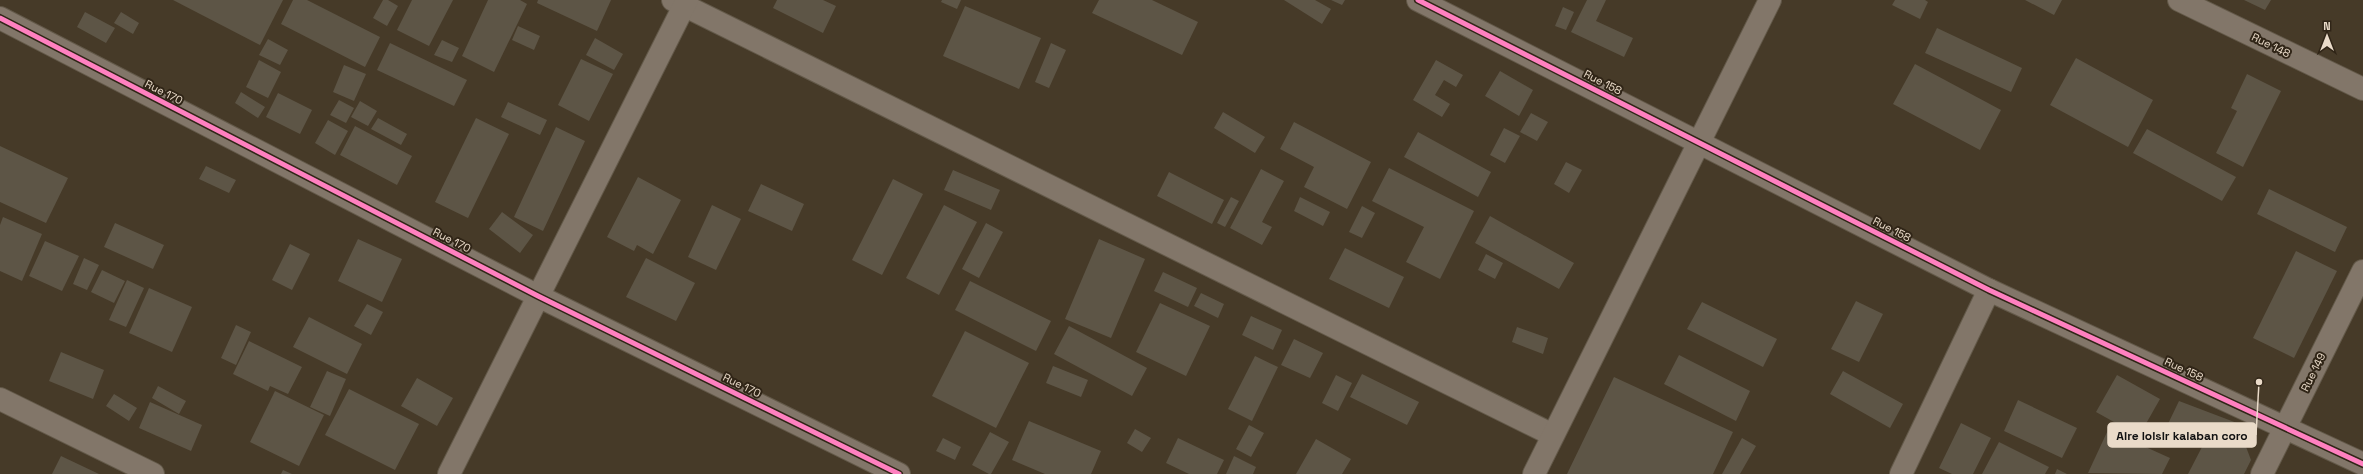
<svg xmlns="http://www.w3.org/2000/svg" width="2363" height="474" font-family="'Space Grotesk',sans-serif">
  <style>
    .building { fill: #5d5546 }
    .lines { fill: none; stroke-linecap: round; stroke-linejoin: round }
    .street-casing { stroke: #635949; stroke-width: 24 }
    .secondary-casing { stroke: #635949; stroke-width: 24 }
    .street { stroke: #827669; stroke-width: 22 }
    .secondary { stroke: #827669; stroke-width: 22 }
    .cycleway-casing { stroke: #302517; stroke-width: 8 }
    .cycleway { stroke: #ff80c0; stroke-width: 5 }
    .labels { text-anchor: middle; stroke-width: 4; stroke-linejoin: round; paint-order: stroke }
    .street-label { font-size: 11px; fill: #eadbc9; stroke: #302517 }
    .leader { fill: none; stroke: #eadbc9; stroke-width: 1.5 }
    .callout-dot { fill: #eadbc9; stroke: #302517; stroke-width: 1.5 }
    .callout { fill: #eadbc9; stroke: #eadbc9; stroke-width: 1.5 }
    .callout-label { font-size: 12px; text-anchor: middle; font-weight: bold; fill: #111 }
  </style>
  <rect width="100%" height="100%" fill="#463a28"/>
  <g class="building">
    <path d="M173,0H283L260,45Z"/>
    <path d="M293,0H307L380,37L365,67L281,24Z"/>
    <path d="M383,0H388L398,6L387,26L373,18Z"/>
    <path d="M412,0H453L429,46L397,30Z"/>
    <path d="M488,0H520L527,4L494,72L462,56Z"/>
    <path d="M538,0H611L597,31L537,3Z"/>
    <path d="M777,0H823L836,6L823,33L773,8Z"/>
    <path d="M942,0H961L957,9L941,2Z"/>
    <path d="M1099,0H1152L1198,22L1182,55L1092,13Z"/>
    <path d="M1284,0H1315L1331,9L1322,24Z"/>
    <path d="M1331,0H1345L1342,5Z"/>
    <path d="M1587,0H1606L1596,21L1633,38L1624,57L1571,32Z"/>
    <path d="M1895,0H1925L1928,2L1920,19L1892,5Z"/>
    <path d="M2025,0H2062L2054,15Z"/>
    <path d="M2244,0H2271L2265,10Z"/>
    <path d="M965,6L1041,38L1019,89L943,56Z"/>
    <path d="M1563,7L1574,12L1566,30L1555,26Z"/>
    <path d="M85,12L115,28L106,43L77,27Z"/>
    <path d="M121,12L139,23L133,34L114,23Z"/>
    <path d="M518,26L540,36L534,50L512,40Z"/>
    <path d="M1937,28L2022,68L2011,92L1925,53Z"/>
    <path d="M595,38L623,54L614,70L586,55Z"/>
    <path d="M268,39L288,50L280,65L259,55Z"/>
    <path d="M442,40L459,48L452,62L434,55Z"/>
    <path d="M390,43L467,80L454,106L377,70Z"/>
    <path d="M1051,43L1066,50L1049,88L1035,82Z"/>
    <path d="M2076,58L2153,100L2128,147L2050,105Z"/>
    <path d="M581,59L613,74L589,121L558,105Z"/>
    <path d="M259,60L281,72L268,98L246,87Z"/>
    <path d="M1436,60L1463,75L1456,87L1444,80L1435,95L1450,104L1442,117L1413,100Z"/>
    <path d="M1915,64L2001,110L1980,150L1893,104Z"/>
    <path d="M344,65L366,74L354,101L333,92Z"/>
    <path d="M1500,71L1533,90L1519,116L1485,96Z"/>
    <path d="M2247,74L2281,91L2243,167L2216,153L2237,111L2231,108Z"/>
    <path d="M241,92L265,107L258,118L235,103Z"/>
    <path d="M278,93L312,110L300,134L266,117Z"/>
    <path d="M339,100L354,108L346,123L330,115Z"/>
    <path d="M360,101L377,111L368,126L351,117Z"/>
    <path d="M508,102L547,120L540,135L501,117Z"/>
    <path d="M1223,112L1265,137L1255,153L1214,128Z"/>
    <path d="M1531,113L1548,122L1537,141L1520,132Z"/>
    <path d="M378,118L407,134L401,145L371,129Z"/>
    <path d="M476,118L509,134L468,218L435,202Z"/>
    <path d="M328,120L348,131L335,155L315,143Z"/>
    <path d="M1294,122L1371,162L1347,209L1304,187L1314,167L1280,149Z"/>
    <path d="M355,126L412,156L397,185L340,155Z"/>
    <path d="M556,127L585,141L543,231L514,217Z"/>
    <path d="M1504,128L1520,136L1505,163L1490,155Z"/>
    <path d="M2147,129L2236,177L2222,201L2133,153Z"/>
    <path d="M1418,132L1491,172L1478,197L1404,157Z"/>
    <path d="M0,146L68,178L46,223L0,202Z"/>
    <path d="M1566,162L1582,170L1569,193L1554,184Z"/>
    <path d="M206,166L236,180L229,193L199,179Z"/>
    <path d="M1389,168L1474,211L1440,279L1406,262L1424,227L1372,201Z"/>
    <path d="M1261,169L1284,181L1262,222L1272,227L1262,245L1230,228Z"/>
    <path d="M953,170L1000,190L991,210L944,190Z"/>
    <path d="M1169,172L1224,200L1212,224L1157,196Z"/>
    <path d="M638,177L681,200L653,254L637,245L634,251L607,237Z"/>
    <path d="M893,179L923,194L882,275L852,260Z"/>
    <path d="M761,184L804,204L792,231L748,211Z"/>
    <path d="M2269,189L2347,227L2335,252L2257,214Z"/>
    <path d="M1231,197L1239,201L1225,227L1217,223Z"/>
    <path d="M1300,197L1330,212L1323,226L1294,211Z"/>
    <path d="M712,205L741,219L716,270L688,257Z"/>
    <path d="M944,205L977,222L939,295L906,278Z"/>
    <path d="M1362,206L1375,213L1362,238L1349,232Z"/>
    <path d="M502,212L533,235L520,253L489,229Z"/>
    <path d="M1490,216L1574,263L1559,289L1475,243Z"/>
    <path d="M3,217L42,234L22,281L0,271V225Z"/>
    <path d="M115,223L164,245L153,269L104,247Z"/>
    <path d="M986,223L1003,232L979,278L962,269Z"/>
    <path d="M358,239L402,259L382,302L338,281Z"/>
    <path d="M1099,239L1145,259L1111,338L1065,319Z"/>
    <path d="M45,241L79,256L62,291L29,276Z"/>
    <path d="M290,244L310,254L292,290L272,280Z"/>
    <path d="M1345,248L1404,277L1389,308L1329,279Z"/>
    <path d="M2296,251L2337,271L2294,358L2253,338Z"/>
    <path d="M1486,254L1503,263L1495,279L1478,270Z"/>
    <path d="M84,258L99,265L87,290L73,284Z"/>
    <path d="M646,258L695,283L676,321L626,297Z"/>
    <path d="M102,270L125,281L114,303L91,292Z"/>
    <path d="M1163,272L1197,288L1188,307L1154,291Z"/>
    <path d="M127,280L144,288L126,327L109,320Z"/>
    <path d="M970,281L1051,321L1036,351L955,310Z"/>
    <path d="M149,288L192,307L172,352L129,333Z"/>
    <path d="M1201,293L1224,304L1218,318L1194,306Z"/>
    <path d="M1856,301L1883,314L1859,362L1831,349Z"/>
    <path d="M1702,302L1777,339L1763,367L1687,329Z"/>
    <path d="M1160,303L1210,326L1186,376L1136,352Z"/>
    <path d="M367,304L383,312L371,335L354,326Z"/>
    <path d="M1251,316L1282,330L1273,350L1242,335Z"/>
    <path d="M309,317L362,344L347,374L293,347Z"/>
    <path d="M236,325L251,332L236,365L221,358Z"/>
    <path d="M1069,326L1147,368L1132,396L1054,354Z"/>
    <path d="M1517,327L1548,338L1543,354L1512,342Z"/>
    <path d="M965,331L1029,363L996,428L932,396Z"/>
    <path d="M1294,339L1323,353L1310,378L1281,365Z"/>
    <path d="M249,341L302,367L288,394L270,386L268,391L233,374Z"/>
    <path d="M61,352L104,370L93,399L49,381Z"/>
    <path d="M1679,355L1750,391L1736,421L1664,384Z"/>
    <path d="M1255,356L1278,367L1252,421L1228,409Z"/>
    <path d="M1053,366L1088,380L1081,397L1046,383Z"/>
    <path d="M327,371L346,379L330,416L310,407Z"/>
    <path d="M1843,371L1903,404L1890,428L1830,394Z"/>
    <path d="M1362,374L1419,402L1407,425L1350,397Z"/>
    <path d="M1336,375L1352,383L1338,411L1322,403Z"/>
    <path d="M2117,375L2160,399L2139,436L2096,412Z"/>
    <path d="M1614,377L1733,432L1713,474H1567Z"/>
    <path d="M417,378L453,398L437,426L401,406Z"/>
    <path d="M158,386L186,401L179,414L152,398Z"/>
    <path d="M349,389L419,424L395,470L325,435Z"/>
    <path d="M275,391L324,415L299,466L250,442Z"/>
    <path d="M114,394L137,408L129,421L106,406Z"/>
    <path d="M2018,400L2077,428L2062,458L2004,431Z"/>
    <path d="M2179,401L2237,423L2251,460L2244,474H2188L2202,447L2166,428Z"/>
    <path d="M150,402L202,425L191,451L139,428Z"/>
    <path d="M1029,421L1101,451L1091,474H1045L1012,460Z"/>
    <path d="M1961,423L1991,438L1973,474H1952L1939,468Z"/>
    <path d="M1249,425L1264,433L1251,457L1236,449Z"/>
    <path d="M1135,429L1151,438L1142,452L1127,443Z"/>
    <path d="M2108,430L2170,458L2162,474L2088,473Z"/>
    <path d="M990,432L1009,442L991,474H989L972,465Z"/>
    <path d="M943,438L961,447L955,460L936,451Z"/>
    <path d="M1178,438L1224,460L1217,474H1189L1166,463Z"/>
    <path d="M1742,438L1756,446L1740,474H1722Z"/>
    <path d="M1316,439L1351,459L1342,474H1296Z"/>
    <path d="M1999,442L2049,467L2045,474H1982Z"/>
    <path d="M61,456L99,474H52Z"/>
    <path d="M1234,456L1256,467L1253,474H1226Z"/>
    <path d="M2057,469L2067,474H2055Z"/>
    <path d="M283,470L292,474H281Z"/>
  </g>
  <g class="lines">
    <g class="street-casing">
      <g id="street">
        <path d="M673,0L1553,435"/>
        <path d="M1418,0L1989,290L2363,464"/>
        <path d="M2179,0L2363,89"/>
        <path d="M0,18L538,296L899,474"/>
        <path d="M0,399L153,474"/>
        <path d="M449,474L687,0"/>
        <path d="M1901,474L1989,290"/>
        <path d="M2262,474L2363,271"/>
      </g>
    </g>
    <g class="secondary-casing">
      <path id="secondary" d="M1534,474L1770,0"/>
    </g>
    <use href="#street" class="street"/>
    <use href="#secondary" class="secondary"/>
    <g class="cycleway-casing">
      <g id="cycleway">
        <path d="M1418,0L1989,290L2363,464"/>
        <path d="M0,18L538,296L899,474"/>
      </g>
    </g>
    <use href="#cycleway" class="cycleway"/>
  </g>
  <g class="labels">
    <g class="street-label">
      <text transform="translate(2271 45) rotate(26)" y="4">Rue 148</text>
      <text transform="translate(1603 82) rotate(27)" y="4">Rue 158</text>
      <text transform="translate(164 92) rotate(27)" y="4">Rue 170</text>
      <text transform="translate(1892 229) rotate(27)" y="4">Rue 158</text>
      <text transform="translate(452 240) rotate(27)" y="4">Rue 170</text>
      <text transform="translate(2184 369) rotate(25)" y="4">Rue 158</text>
      <text transform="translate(2313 372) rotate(-64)" y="4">Rue 149</text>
      <text transform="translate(742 385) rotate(26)" y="4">Rue 170</text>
    </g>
  </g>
  <path class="leader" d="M2259 382L2256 435"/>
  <circle class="callout-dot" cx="2259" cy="382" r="4"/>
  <rect class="callout" x="2108" y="423" width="148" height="24" rx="4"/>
  <g class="callout-label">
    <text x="2182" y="440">Aire loisir kalaban coro</text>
  </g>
  <g transform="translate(2327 36)" stroke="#302517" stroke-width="3" paint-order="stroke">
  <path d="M0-3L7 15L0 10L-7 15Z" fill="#eadbc9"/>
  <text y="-6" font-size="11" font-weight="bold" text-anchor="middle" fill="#eadbc9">N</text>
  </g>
</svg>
